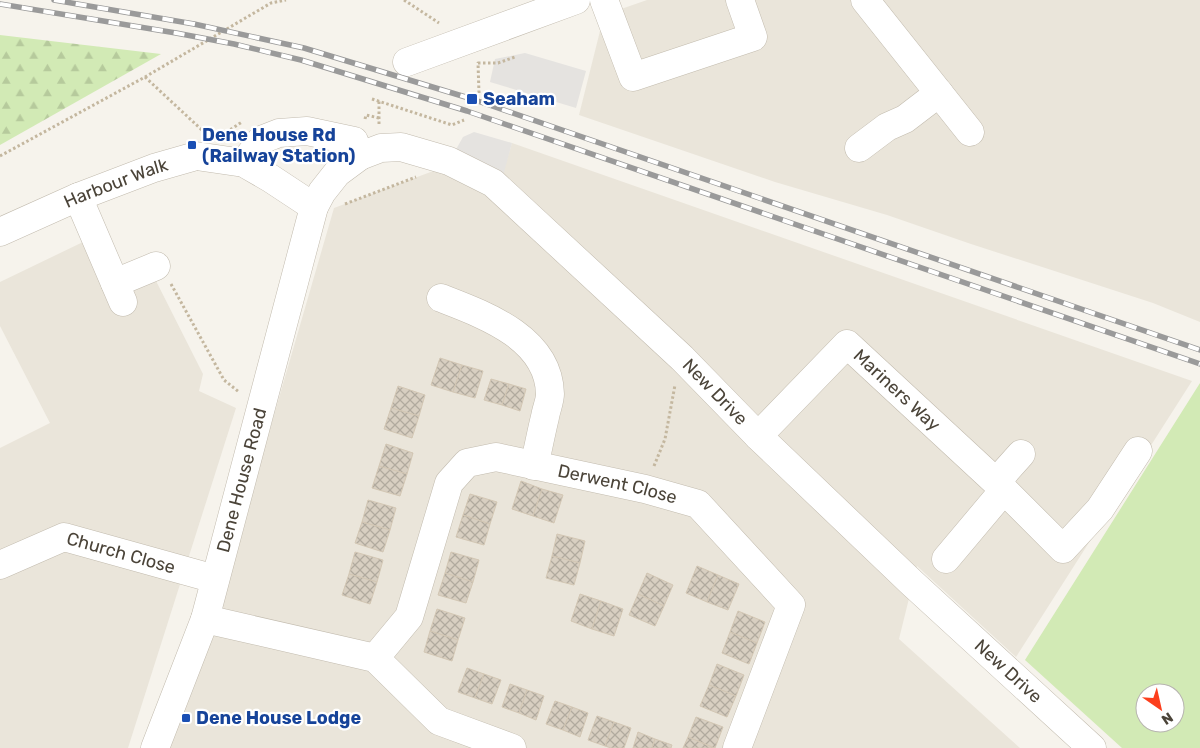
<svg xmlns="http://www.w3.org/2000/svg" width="1200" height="748" font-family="Rubik,sans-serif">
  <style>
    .residential { fill: #eae5da }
    .forest { fill: url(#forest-firs) }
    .park { fill: #d2eab5; fill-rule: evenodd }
    .parking { fill: #e5e3e0 }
    .building { fill: url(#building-cross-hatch); stroke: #d3c7b4 }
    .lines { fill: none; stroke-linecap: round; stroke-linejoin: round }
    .minor-casing { stroke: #c2bbae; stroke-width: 29 }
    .path { stroke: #c4b79f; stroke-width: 3; stroke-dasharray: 2.5 2.5; stroke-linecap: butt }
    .minor { stroke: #fff; stroke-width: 28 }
    .rail-casing { stroke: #9a9a9a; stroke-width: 5.5 }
    .rail { stroke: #fff; stroke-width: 4; stroke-dasharray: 11; stroke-linecap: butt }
    .transit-dot { fill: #1a4fb4; stroke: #fff; stroke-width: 2 }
    .labels { text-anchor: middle; stroke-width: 4.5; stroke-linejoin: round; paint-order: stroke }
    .transit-label { font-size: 18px; font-weight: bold; fill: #164399; stroke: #fff; text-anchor: start }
    .street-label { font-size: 18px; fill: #4b4439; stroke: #fff }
  </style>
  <defs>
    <pattern id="forest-firs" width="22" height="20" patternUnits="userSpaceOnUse" patternTransform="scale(1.25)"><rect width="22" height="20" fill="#d2eab5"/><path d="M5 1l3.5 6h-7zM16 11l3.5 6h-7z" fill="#b6ca9c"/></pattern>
    <pattern id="building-cross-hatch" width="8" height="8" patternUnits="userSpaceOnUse" patternTransform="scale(1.25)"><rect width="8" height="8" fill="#d8cfc1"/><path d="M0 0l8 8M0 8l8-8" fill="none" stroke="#b1aa9e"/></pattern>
  </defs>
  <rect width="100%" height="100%" fill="#f6f3ec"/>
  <g class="residential">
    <path d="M647,0H1200V322L1153,303L971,244L887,215L775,182L579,115L604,15Z"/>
    <path d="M512,143L1192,381L1016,657L917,566L899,639L1020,748H170L225,584L334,208L436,170L495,199Z"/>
    <path d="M83,242L108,298L154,277L203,374L199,391L236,408L128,748H0V448L50,423L0,326V282Z"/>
  </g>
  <path class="forest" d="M0,35L161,54L0,145Z"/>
  <path class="park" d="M1200,383V748H1122L1025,660ZM1145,693H1175V723H1145Z"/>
  <g class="parking">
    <path d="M525,53L586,71L576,108L490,82L495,59Z"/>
    <path d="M474,132L512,143L503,176L454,153L463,137Z"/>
  </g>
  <g class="building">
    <path d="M440,358L462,365L453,392L431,385Z"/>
    <path d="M462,365L483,371L475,398L453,392Z"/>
    <path d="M491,379L509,384L502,405L484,400Z"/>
    <path d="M509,384L526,389L520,411L502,405Z"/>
    <path d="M398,386L425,395L419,416L391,408Z"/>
    <path d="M391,408L419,416L412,438L384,429Z"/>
    <path d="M386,444L413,453L407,474L379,466Z"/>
    <path d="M379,466L407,474L400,496L372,488Z"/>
    <path d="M521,481L542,489L533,516L512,509Z"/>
    <path d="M542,489L563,495L554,523L533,516Z"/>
    <path d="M470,494L497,502L490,524L463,515Z"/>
    <path d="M368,500L396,508L390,530L362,522Z"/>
    <path d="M463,515L490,524L484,545L456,537Z"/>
    <path d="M362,522L390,530L383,552L355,543Z"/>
    <path d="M557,534L585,541L580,563L552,556Z"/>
    <path d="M355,552L383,560L377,582L349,574Z"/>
    <path d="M451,552L479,560L473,582L445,573Z"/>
    <path d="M552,556L580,563L574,585L546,578Z"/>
    <path d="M697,566L718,575L707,602L686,593Z"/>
    <path d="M445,573L473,582L466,603L438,595Z"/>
    <path d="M647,573L673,585L664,606L638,594Z"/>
    <path d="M349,574L377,582L370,604L342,595Z"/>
    <path d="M718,575L739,584L728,610L707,602Z"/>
    <path d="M580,594L601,601L592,629L571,621Z"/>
    <path d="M638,594L664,606L655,626L629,615Z"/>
    <path d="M601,601L623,609L614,636L592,629Z"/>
    <path d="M437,609L465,618L458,640L430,631Z"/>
    <path d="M738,611L765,622L757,643L730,632Z"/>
    <path d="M430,631L458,640L452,661L424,652Z"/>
    <path d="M730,632L757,643L749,664L722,653Z"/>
    <path d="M717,664L744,675L736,696L709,685Z"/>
    <path d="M467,668L484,674L475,698L458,692Z"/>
    <path d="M484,674L501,680L492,704L475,698Z"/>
    <path d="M510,684L527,690L519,713L502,707Z"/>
    <path d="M709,685L736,696L727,717L700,706Z"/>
    <path d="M527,690L544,696L536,720L519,713Z"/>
    <path d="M555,701L572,707L563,730L546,724Z"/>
    <path d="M572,707L588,713L580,737L563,730Z"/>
    <path d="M597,716L614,722L605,746L588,740Z"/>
    <path d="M696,717L723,727L715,748L688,737Z"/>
    <path d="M614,722L631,728L624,748H611L605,746Z"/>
    <path d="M638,732L655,739L652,748H633Z"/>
    <path d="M688,737L714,748H683Z"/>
    <path d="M655,739L672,745L671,748H652Z"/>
  </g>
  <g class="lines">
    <g class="minor-casing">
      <g id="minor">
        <path d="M604,0L633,77L753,37L740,0"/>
        <path d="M865,0L970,132"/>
        <path d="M407,62L576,0"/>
        <path d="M859,148L887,127L905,119L939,93"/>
        <path d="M244,163L261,140L279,133L307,131L354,141L360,156"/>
        <path d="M78,197L123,302"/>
        <path id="s1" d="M0,232L78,197L154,168L196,156L244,163L270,178L314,207"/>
        <path d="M115,283L156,266"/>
        <path d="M441,298C485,315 549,338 550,394C550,401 546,410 545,417C541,433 538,450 534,466"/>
        <path id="s2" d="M758,436L847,344L996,482L1063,549L1100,509L1138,451"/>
        <path d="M996,482L1021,454"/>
        <path d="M946,559L1004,490"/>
        <path id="s3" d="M0,565L64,537L215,579"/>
        <path d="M205,619L375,658L439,721L512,748"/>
        <path id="s4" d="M375,658L409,617L449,483L467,463L496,457L645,489L698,504L791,605L737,748"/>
        <path id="s5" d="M155,748L205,619L314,207L322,192L337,173L360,156L381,148L401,147L449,161L493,183L682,358L758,436L912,583L1092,748"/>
      </g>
    </g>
    <g class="path">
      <path d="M404,0L439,23"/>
      <path d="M145,77L203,131"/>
      <path d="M479,93L478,63H498L515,57"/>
      <path d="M372,99L452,125L464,120"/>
      <path d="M365,119L366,115L379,118"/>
      <path d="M379,124V101"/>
      <path d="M222,135L242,122"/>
      <path d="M0,156L145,77L271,3L286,0"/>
      <path d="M345,204L416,177"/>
      <path d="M171,284L224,380L239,392"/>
      <path d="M654,466L665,439L675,385"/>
    </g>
    <use href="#minor" class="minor"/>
    <g class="rail-casing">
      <g id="rail">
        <path d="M54,0L194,24L304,48L472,99L1200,350"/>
        <path d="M0,4L176,33L234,44L301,60L467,111L1200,364"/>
      </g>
    </g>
    <use href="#rail" class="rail"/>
  </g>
  <g class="transit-dot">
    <rect x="466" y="93" width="12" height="12" rx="2.5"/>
    <rect x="187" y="140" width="10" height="10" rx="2.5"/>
    <rect x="181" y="713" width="10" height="10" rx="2.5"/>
  </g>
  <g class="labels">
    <g class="transit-label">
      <text x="483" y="105">Seaham</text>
      <text x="202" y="141">Dene House Rd<tspan x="202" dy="21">(Railway Station)</tspan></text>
      <text x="196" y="724">Dene House Lodge</text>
    </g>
    <g class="street-label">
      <text dy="6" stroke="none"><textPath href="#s1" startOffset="126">Harbour Walk</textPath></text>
      <text dy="6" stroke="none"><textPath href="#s2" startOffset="196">Mariners Way</textPath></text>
      <text dy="6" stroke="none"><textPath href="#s5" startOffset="1081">New Drive</textPath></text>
      <text dy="6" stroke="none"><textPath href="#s5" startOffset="282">Dene House Road</textPath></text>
      <text dy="6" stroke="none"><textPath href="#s4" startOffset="374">Derwent Close</textPath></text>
      <text dy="6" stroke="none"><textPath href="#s3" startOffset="129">Church Close</textPath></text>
      <text dy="6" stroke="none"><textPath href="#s5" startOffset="1486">New Drive</textPath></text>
    </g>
  </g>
  <g transform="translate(1160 708) rotate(146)"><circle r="24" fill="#ffffff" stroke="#b7b4b0"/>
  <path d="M0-4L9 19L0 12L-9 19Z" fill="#fc3f1d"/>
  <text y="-8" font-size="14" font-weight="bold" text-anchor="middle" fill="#4b4439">N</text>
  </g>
</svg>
